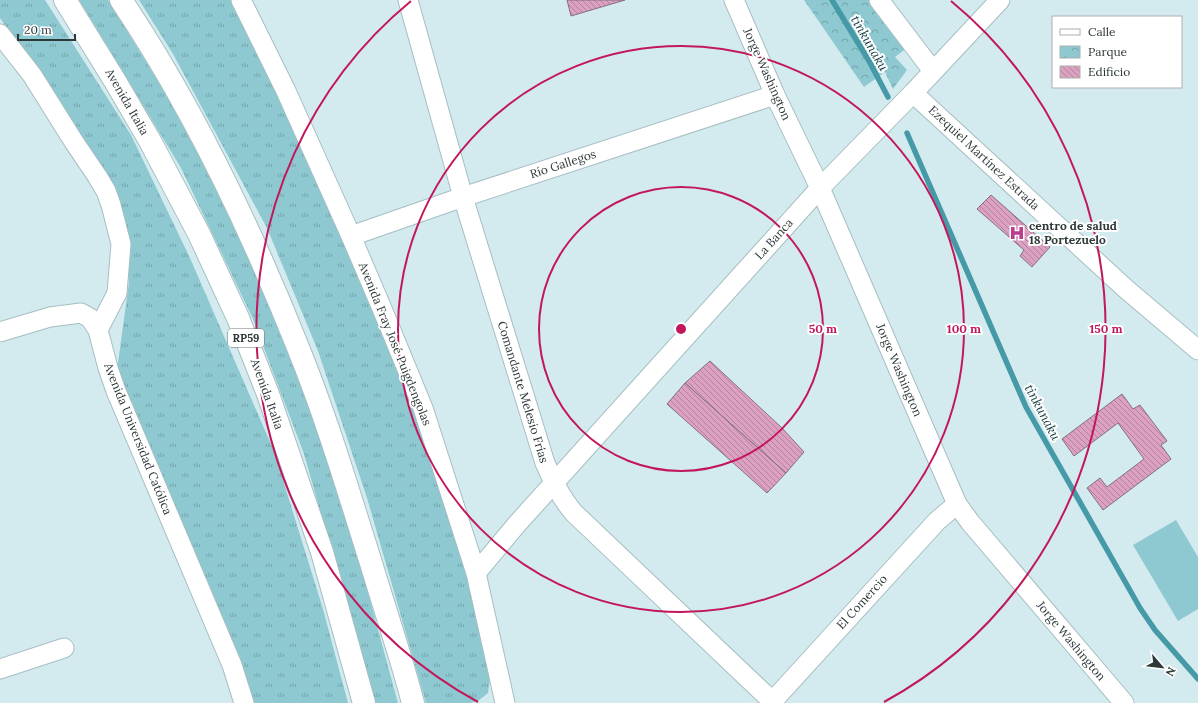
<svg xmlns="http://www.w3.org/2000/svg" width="1198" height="703" font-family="Lora,serif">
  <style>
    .grass { fill: url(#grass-tufts) }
    .park { fill: url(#park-crowns) }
    .pitch { fill: #8ec9d2 }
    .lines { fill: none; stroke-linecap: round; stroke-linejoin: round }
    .stream { stroke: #469aa7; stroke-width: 5.5 }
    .building { fill: url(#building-back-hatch); stroke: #83717a }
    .minor-casing { stroke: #a6bec1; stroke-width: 21 }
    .major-casing { stroke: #a6bec1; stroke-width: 24 }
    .minor { stroke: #fff; stroke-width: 19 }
    .major { stroke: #fff; stroke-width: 22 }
    .ring { fill: none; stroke: #c2185b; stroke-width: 2 }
    .labels { text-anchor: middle; stroke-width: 4; stroke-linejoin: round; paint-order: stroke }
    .shield { fill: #fff; stroke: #6d7474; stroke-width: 1 }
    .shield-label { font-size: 11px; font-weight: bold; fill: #2e3839 }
    .street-label { font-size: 12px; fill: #2e3839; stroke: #fff }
    .poi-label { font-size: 12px; font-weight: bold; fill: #2e3839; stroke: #fff; text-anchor: start }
    .water-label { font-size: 13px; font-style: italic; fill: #163e44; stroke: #fff }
    .centre { fill: #c2185b; stroke: #fff; stroke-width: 2 }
    .ring-label { font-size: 12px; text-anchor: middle; font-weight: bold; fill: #c2185b; stroke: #fff; stroke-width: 4; stroke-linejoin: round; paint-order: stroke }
  </style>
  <defs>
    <pattern id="grass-tufts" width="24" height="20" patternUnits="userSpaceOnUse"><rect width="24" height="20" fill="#8ec9d2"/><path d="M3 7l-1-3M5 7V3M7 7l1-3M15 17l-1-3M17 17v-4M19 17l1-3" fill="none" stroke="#74a4ab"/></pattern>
    <pattern id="park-crowns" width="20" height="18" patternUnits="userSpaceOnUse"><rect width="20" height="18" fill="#8ec9d2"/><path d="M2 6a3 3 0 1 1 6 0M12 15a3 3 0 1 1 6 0" fill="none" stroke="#74a4ab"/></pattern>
    <pattern id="building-back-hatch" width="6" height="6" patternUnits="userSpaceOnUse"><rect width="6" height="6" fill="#dca0c1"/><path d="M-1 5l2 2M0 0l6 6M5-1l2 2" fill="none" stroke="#b3839e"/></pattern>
  </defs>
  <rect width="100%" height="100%" fill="#d3ebef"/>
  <g class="grass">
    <path d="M0,0H45L131,135L190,258L274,451L323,609L348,703H252L117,370L129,282L120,210L74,126L0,18Z"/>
    <path d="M79,0H108L165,93L226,205L280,322L346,512L398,703H375L304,454L253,319L181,168Z"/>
    <path d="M139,0H234L317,181L419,417L454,520L490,679L488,693L478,701L470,703H426L367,498L318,351L267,228L173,54Z"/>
  </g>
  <path class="park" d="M804,0H869L907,48L895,57L907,70L893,89L885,72L864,87Z"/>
  <path class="pitch" d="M1176,520L1198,557V609L1178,621L1133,545Z"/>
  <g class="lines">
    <g class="stream">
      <path d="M832,0L869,61L888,97"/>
      <path d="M907,133L1026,407L1140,608L1155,630L1198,679"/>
    </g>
  </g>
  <g class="building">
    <path d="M567,0H625L571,16Z"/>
    <path d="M991,195L1050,247L1032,267L1020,256L1024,250L977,209Z"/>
    <path d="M710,361L782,428L804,452L786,473L685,383Z"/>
    <path d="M685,383L786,473L768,492L767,493L667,404Z"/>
    <path d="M1122,394L1133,409L1140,405L1167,441L1161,445L1171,459L1103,510L1087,488L1100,478L1107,487L1144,459L1118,423L1074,456L1062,439Z"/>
  </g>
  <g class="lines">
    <g class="minor-casing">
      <g id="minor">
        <path d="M241,0L286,91L351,236L383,311L423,408L476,573L505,703"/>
        <path d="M408,0L463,197L545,463C553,481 561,498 574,513L774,703"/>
        <path d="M734,0L775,95L820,188L957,504L970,522L1124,703"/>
        <path d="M879,0L933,71"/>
        <path d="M0,34L32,75L74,142L97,176L106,191L111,205L121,244L117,293L98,330L108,368L116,391L232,665L244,703"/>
        <path d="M913,93L1126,289L1198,350"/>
        <path d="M351,236L463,197L775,95"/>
        <path d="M0,332L50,317L81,313L90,318L98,330"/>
        <path d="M476,573L517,524L820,188L913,93L1000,0"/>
        <path d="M0,669L64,648"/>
        <path d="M771,703L937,521L957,504"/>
      </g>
    </g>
    <g class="major-casing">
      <g id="major">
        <path d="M65,0L115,81L150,141L199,234L238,318L268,394L322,552L364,703"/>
        <path d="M121,0C192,106 250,227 297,345C326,416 348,490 371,563C385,610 401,656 413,703"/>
      </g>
    </g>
    <use href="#minor" class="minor"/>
    <use href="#major" class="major"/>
  </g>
  <g class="ring">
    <circle cx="681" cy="329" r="142"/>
    <circle cx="681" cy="329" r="283"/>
    <path d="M478 702A425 425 0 0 1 411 1M951 1A425 425 0 0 1 884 702"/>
  </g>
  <defs>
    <g id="hospital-bare" transform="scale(1.2)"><path d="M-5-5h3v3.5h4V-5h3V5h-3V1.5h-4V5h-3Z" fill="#bb3e8e" stroke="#fff" stroke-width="2.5" paint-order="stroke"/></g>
  </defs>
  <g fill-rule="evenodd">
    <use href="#hospital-bare" x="1017" y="233"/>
  </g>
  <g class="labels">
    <rect class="shield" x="228" y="329" width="36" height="18" rx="3"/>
    <g class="shield-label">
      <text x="246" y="342">RP59</text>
    </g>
    <g class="street-label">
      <text transform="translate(767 74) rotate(66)" y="4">Jorge Washington</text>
      <text transform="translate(127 102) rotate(60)" y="4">Avenida Italia</text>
      <text transform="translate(984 158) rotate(43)" y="4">Ezequiel Martínez Estrada</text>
      <text transform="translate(563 164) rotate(-18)" y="4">Río Gallegos</text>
      <text transform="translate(774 239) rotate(-48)" y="4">La Banca</text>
      <text transform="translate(395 344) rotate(68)" y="4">Avenida Fray José Puigdengolas</text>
      <text transform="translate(899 370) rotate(67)" y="4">Jorge Washington</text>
      <text transform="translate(523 392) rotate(73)" y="4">Comandante Melesio Frías</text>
      <text transform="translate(267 394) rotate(70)" y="4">Avenida Italia</text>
      <text transform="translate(138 439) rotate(68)" y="4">Avenida Universidad Católica</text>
      <text transform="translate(862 602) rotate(-48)" y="4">El Comercio</text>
      <text transform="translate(1071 641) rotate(50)" y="4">Jorge Washington</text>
    </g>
    <g class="poi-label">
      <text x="1029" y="230">centro de salud<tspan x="1029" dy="14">18 Portezuelo</tspan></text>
    </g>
    <g class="water-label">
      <text transform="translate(870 43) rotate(60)" y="5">tinkunaku</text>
      <text transform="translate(1043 412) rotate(62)" y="5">tinkunaku</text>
    </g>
  </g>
  <circle cx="681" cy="329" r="6" class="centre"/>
  <g class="ring-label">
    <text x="823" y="333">50 m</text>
    <text x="964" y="333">100 m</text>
    <text x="1106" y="333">150 m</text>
  </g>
  <rect x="1052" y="16" width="130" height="72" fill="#ffffff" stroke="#abafb0"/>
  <rect x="1060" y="29" width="20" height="6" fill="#ffffff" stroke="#abafb0"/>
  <text x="1088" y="36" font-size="12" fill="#2e3839">Calle</text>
  <rect x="1060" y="46" width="20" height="12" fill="url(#park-crowns)" stroke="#abafb0"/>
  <text x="1088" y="56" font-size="12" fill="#2e3839">Parque</text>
  <rect x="1060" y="66" width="20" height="12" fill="url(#building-back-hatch)" stroke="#abafb0"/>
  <text x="1088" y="76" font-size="12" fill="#2e3839">Edificio</text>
  <g transform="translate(1162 667) rotate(118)" stroke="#ffffff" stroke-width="3" paint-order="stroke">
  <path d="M0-3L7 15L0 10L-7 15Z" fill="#2e3839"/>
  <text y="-6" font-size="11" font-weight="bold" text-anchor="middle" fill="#2e3839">N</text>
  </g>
  <path d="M18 34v6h57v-6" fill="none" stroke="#2e3839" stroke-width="2"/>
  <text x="24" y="34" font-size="12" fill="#2e3839" stroke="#ffffff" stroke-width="3" paint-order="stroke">20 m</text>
</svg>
